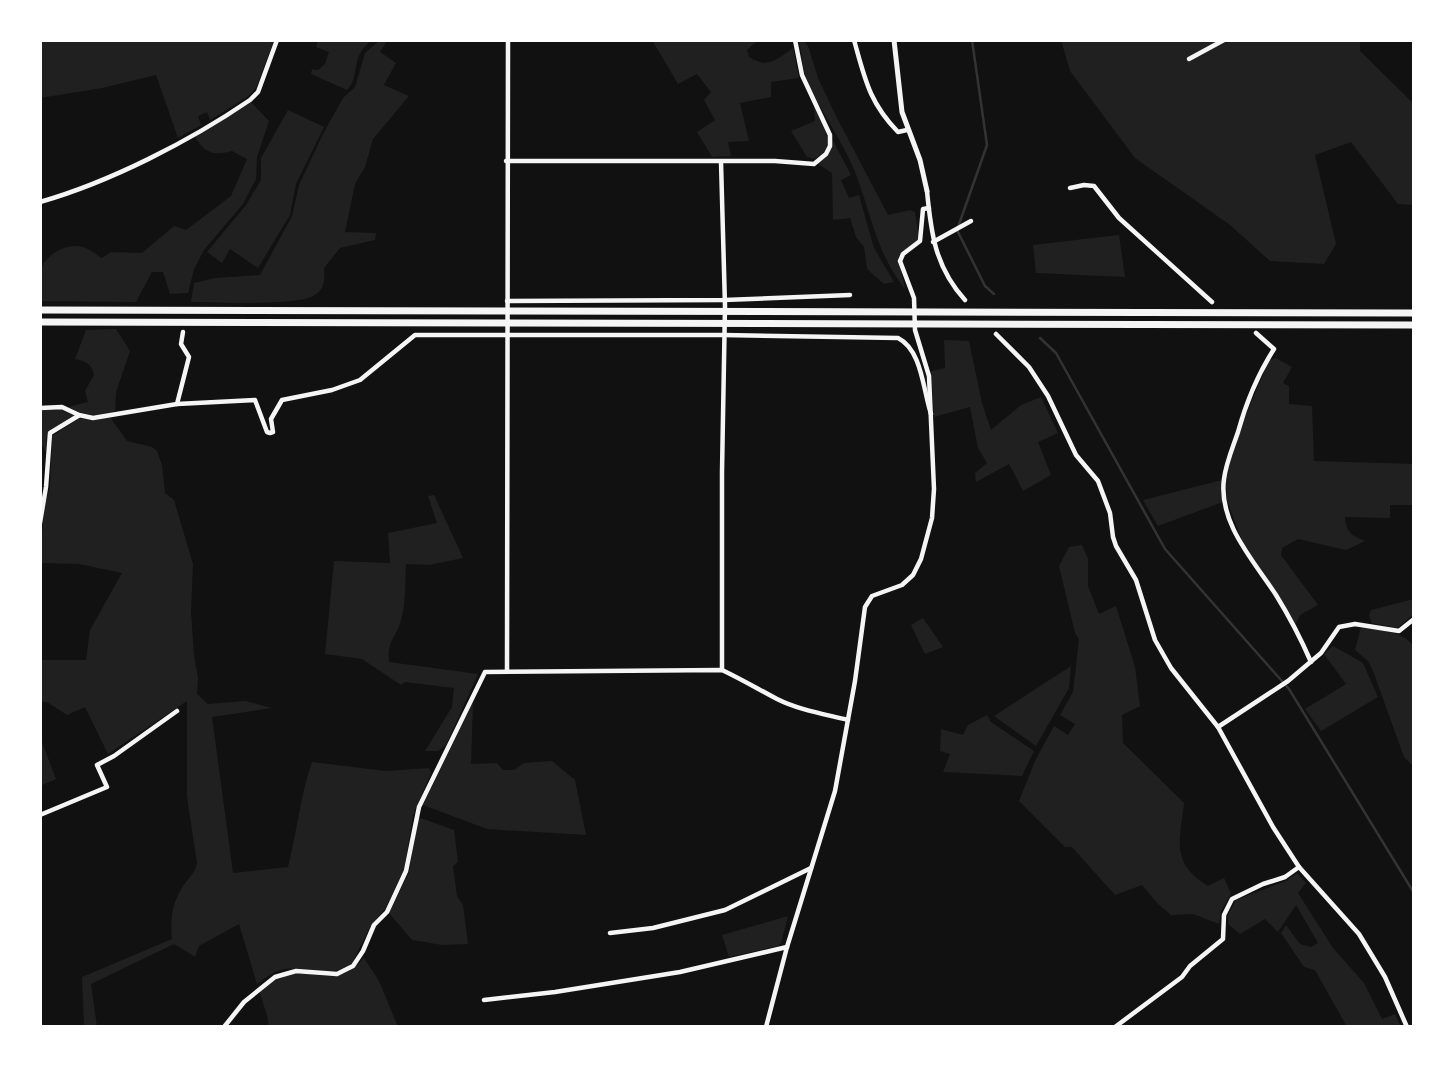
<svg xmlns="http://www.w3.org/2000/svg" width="1454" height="1067" font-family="'PT Sans',sans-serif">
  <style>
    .green { fill: #202020 }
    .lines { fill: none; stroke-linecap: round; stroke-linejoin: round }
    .stream { stroke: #333; stroke-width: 2.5 }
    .minor { stroke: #f5f5f5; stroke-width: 4.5 }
    .tertiary { stroke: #f5f5f5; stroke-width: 5 }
    .trunk { stroke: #f5f5f5; stroke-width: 7 }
  </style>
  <rect width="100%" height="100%" fill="#111"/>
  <g class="green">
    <path d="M40,40H274L256,88L247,97L210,120L207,112L198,116L201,125L178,138L156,75L102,88L40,98Z"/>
    <path d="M318,40H372C349,57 361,76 347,90L311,74L312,69L318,70L325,64L329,52L316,47Z"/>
    <path d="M380,40H388L380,52L396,63L384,85L409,96L373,139L365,167L355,184L345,232L376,233L375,240L340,248L324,268C325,279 325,290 313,296C296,306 214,302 191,302L194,283L215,278L260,275L292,216L299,185L323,134L343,98L355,87L365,53Z"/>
    <path d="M652,40H758L747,50L749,57C768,69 776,60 793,48L799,78L771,82V97L740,103L749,141L728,142L731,156L712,157L697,132L715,120L704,100L711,92L697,74L678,84Z"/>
    <path d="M798,40H803L808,46L818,78L836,116L888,215L910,210L915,212L919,239L898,257L905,289C876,253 871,213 855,172C842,139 819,110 806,77C801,65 803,52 798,40Z"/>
    <path d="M1061,40H1360V51L1414,104V205L1398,204L1351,142L1315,155L1336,244L1324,264L1270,261L1230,225L1135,158L1070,71Z"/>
    <path d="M251,102L269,121L257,157L256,179L243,204L204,250L194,269L188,293L170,294L163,272H152L136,302L40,301C40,292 39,281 40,273C43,255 67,242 83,247C90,249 96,255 102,258L111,252L142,253L174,226L186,230L231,196L247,159L232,151C213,156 205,153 195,137Z"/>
    <path d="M814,105C822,122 839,149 814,159L807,157L791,131L815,121Z"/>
    <path d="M288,110L324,127L296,184L290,215L258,268L230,249L222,263L207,252L246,205L261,180V158Z"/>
    <path d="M832,139L851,175L841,180L849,198L859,195L874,248L894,282L884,284L867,269L864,247L856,237L850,218L833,220L832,173L818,164C827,157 832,150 832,139Z"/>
    <path d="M1119,235L1125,277L1036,273L1033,245Z"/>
    <path d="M116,329L130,351L116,392L115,411C96,417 85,416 68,407L88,402L85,391L94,375C92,364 86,361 75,359L86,330Z"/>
    <path d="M944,340L969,341L982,403L991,430L1021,405L1041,397L1058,433L1038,442L1051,475L1023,491L1009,464L976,482L975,473L987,463L978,448L970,407L934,417L931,371L945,368Z"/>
    <path d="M1276,358L1292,367L1283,383L1289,386V404L1312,406L1314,461L1414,464V505H1390V518L1345,517C1346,531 1351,536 1365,541L1346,550L1298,539L1282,548L1281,555L1318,605L1300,615L1295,625L1287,609L1244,545L1227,501L1226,479L1230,462L1245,417L1269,361Z"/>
    <path d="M60,409L75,415L47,432L46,452L40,441V410Z"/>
    <path d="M110,417L127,441L152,447L157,451L162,465L165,493L174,500L193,564L191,612L194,655L198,678L197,694L208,704L245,701L272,708L212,717L233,873L288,867C297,832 300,796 312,762L386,771L429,768L431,773L413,815L404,870L385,909L371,925L352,963C333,980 304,964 281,970C272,972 264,979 257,984L239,924L199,946L195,957L174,944L91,984L97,1027H84L82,977L172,939C170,921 172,903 182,888C187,879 195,874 197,863L187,797V701L108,754L85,707L67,715L47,702H40V660H86L90,630L122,573L79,564L40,563L44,506L50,488L52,436L80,418L93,420Z"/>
    <path d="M1222,480L1223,502L1158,526L1143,500Z"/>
    <path d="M434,495L463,558L429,565L406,564C405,583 406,602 401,620C396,639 387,639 389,662L478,674L446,745L438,751H425L452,707L454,688L405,682L401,685L362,659L325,654L334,561L390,563L388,533L437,523L428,496Z"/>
    <path d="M1082,545L1088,559V586L1099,614L1116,606L1135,667L1140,706L1122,715L1123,743L1184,803C1180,841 1170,862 1208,886L1224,878L1231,894L1221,911L1219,924L1193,914L1171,915L1157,903L1142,885L1115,895L1072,847H1065L1019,801L1035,761L1054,726L1068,735L1075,724L1060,715L1073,692L1079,639L1075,633L1059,566L1069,547Z"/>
    <path d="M1414,599V614L1397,628L1372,623L1369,616L1371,610Z"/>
    <path d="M923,618L943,647L925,654L911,625Z"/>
    <path d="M1361,627C1379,631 1403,630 1414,647V767L1404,757L1373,671L1368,661L1355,650Z"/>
    <path d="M1333,646L1363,663L1378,697L1321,731L1305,709L1346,684L1324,654Z"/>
    <path d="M1071,666L1069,688L1036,746L994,716Z"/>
    <path d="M473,702L471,764L497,763L503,770H514L524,763L552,761L575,780L586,835L487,829L423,805Z"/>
    <path d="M987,715L991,722L1034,751L1022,776L943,772L950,754L940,751L941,729L963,735L968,725Z"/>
    <path d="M40,737L56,779L40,786Z"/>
    <path d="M418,817L454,830L458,862L453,866L457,896L463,905L468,944L442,945L412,940L389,913L409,872Z"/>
    <path d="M1297,873L1306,883L1298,893L1333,948L1364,983L1382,1019L1395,1014L1401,1027H1347L1315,970L1304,967L1281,933L1286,925L1300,944L1311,947L1318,943L1296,905L1278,932L1265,919L1240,934L1228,924V915L1236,900L1286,881Z"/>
    <path d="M788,916L781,943L778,946L729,957L722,935Z"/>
    <path d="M364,958L379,981L398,1027H269L267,1015L259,991C266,986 273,979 282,976C317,966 333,992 364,958Z"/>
  </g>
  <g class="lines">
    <g class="stream">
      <path d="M972,40L987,145L957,230L985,286L994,294"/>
      <path d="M1040,338L1056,353L1165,549L1289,689L1414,893"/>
    </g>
    <g class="minor">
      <path d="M854,40C865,79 869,102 898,132L907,130"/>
      <path d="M1189,59L1224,40"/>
      <path d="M506,161H775L814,164L826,154L830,146V135L802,75L795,40"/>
      <path d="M721,162L725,306L722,472V670"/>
      <path d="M1070,188L1084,185L1094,186L1119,218L1212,302"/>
      <path d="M927,191C931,233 935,267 965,300"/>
      <path d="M40,202C110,182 190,141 250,100L258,92L277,40"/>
      <path d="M933,242L971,221"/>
      <path d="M507,301L724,300L850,295"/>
      <path d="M1256,333L1274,349C1258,374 1246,403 1238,432C1233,447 1226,463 1224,479C1218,523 1254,561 1276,595C1289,616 1301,639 1311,662"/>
      <path d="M996,334L1029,367L1048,396L1076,455L1098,481L1110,513L1113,537L1116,546L1136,580L1155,640L1171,668L1218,727L1273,827L1299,867L1359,934L1385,977L1407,1027"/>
      <path d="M177,404L189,357L181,344L183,332"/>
      <path d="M40,408L62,407L79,415L93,418L177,404L255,400L267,432L270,433L273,432L271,419L282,400L332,390L360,380L415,335H723L898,338C922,350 923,390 931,414"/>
      <path d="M40,523L46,487L50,433L78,416"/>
      <path d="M507,671L508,40"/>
      <path d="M1218,727L1288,681L1321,653L1339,627L1355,624L1399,631L1414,619"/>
      <path d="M40,815L107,787L97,765L114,756L177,711"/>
      <path d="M610,933L653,928L725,910L811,868"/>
      <path d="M484,1000L555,992L680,972L787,947"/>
      <path d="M224,1027L244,1002L275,977L296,971L337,974L353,966L363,951L374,925L387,912L406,871L419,807L485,672L722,670C741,679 758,689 777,699C799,710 824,714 848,720"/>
      <path d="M766,1027L787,947L835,791L855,681L865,607L872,596L902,585L913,575L921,559L932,518L934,489L929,376L915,330L914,298L900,261L903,254L920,241L923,209L929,208"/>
      <path d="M1115,1027L1182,977L1190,966L1223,939L1224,915L1232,899L1263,884L1285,877L1299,867"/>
    </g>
    <path class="tertiary" d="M894,40L902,112L920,160L927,191"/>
    <g class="trunk">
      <path d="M40,310L1414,313"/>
      <path d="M40,322L1414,325"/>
    </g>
  </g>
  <rect width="1454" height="1067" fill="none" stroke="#ffffff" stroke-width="84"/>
</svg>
